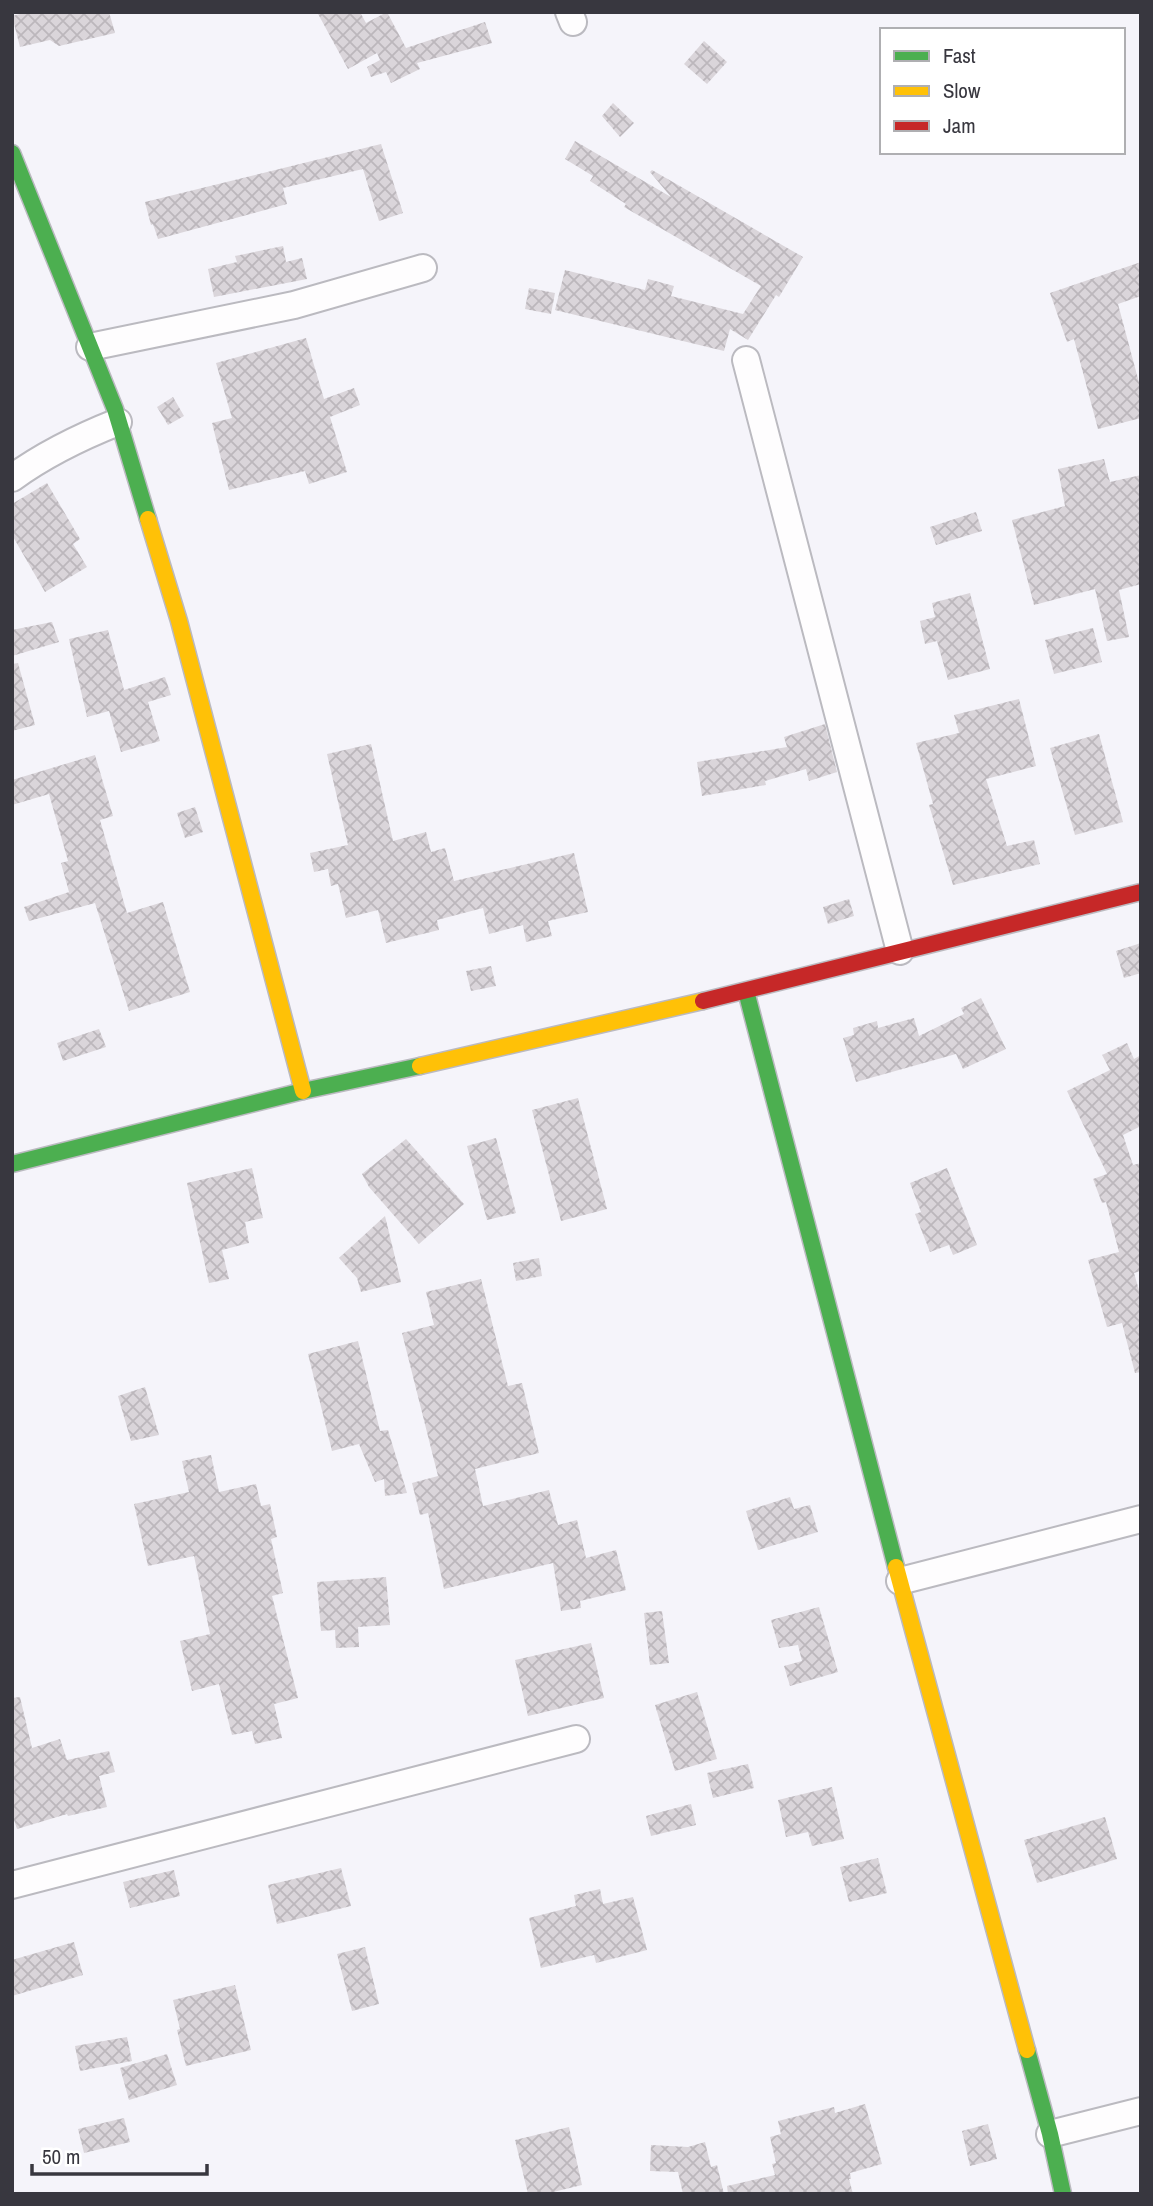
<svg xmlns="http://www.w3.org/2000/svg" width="1153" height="2206" font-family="'Archivo Narrow',sans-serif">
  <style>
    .building { fill: url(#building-cross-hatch) }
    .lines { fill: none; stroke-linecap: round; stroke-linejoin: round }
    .street-casing { stroke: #bbbac0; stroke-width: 30 }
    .fast-casing { stroke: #bbbac0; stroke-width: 19 }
    .slow-casing { stroke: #bbbac0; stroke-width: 19 }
    .jam-casing { stroke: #bbbac0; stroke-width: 19 }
    .street { stroke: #fefdfe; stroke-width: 26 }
    .fast { stroke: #4caf50; stroke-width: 16 }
    .slow { stroke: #ffc107; stroke-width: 16 }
    .jam { stroke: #c62828; stroke-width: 16 }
  </style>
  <defs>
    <pattern id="building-cross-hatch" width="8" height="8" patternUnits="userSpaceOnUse" patternTransform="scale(1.75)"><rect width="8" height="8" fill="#dad5da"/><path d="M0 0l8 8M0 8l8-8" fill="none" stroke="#bcb7bc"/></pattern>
  </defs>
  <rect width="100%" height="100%" fill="#f5f4fa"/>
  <g class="building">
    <path d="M28,12H109L115,33L59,46L50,40L20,47L12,16Z"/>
    <path d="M317,12H360L366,23L387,12L406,48L485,22L492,43L417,63L420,69L391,83L386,72L371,77L367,67L380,60L377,53L348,69Z"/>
    <path d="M704,41L727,62L707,84L684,64Z"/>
    <path d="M613,103L634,123L620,137L602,116Z"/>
    <path d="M575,141L671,197L650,172L652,170L803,257L779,297L776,295L748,340L730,329L724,351L555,310L565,270L645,290L648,279L674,286L671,296L743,314L761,286L624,207L626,204L590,181L593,176L565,159Z"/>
    <path d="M381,144L403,213L379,221L363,169L283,188L287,204L158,239L153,224L151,225L145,202Z"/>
    <path d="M283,246L286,262L302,258L307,279L214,297L208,269L237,262L235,256Z"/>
    <path d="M1141,262V296L1118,304L1141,390V418L1098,429L1074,339L1067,342L1050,293Z"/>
    <path d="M529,288L555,293L551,314L525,309Z"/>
    <path d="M306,338L324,399L354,388L360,405L330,417L347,472L309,484L305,471L229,490L212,423L232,418L216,363Z"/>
    <path d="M173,397L184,416L168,425L157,407Z"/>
    <path d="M1104,459L1110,482L1141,475V584L1119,590L1129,637L1107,641L1095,589L1034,605L1012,520L1065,506L1058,469Z"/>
    <path d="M47,483L80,539L73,544L87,567L45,592L12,535V504Z"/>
    <path d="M976,512L982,531L936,545L930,527Z"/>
    <path d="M970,593L990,669L948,680L937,641L925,644L920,621L935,617L932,603Z"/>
    <path d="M52,622L59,642L12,656V630Z"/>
    <path d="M1093,628L1102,662L1054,674L1045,640Z"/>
    <path d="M108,630L124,690L165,677L171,695L148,702L160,741L121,752L109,711L87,717L69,639Z"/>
    <path d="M18,663L35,725L12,731V664Z"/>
    <path d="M1019,699L1036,766L986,779L1007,846L1034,840L1040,864L953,885L929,805L933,804L916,743L959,733L954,715Z"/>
    <path d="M825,724L837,772L809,781L806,769L765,781L766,785L702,796L697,762L787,747L784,737Z"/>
    <path d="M1099,734L1123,822L1075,835L1050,748Z"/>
    <path d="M371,744L393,841L426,832L431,852L445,848L454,881L574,853L588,912L548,921L552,936L526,942L523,925L489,934L483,908L437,920L439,930L386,943L378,910L346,918L338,884L331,886L328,869L314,872L310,853L348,845L327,754Z"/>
    <path d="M95,755L113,816L100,820L127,913L163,902L190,992L129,1011L95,903L29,921L24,907L69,892L61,863L68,861L49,794L12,805V780Z"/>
    <path d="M195,807L203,832L185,838L177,813Z"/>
    <path d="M849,899L854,916L828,924L823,907Z"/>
    <path d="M1141,943V973L1124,978L1116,951Z"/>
    <path d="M491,966L496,986L471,991L466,971Z"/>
    <path d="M981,998L1006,1049L963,1069L956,1054L856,1082L843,1038L854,1035L853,1028L877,1021L878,1028L914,1018L919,1036L964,1014L961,1008Z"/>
    <path d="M99,1029L106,1047L63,1061L57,1043Z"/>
    <path d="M1127,1043L1134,1059L1141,1055V1126L1123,1135L1133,1165L1141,1163V1271L1134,1273L1141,1297V1372L1135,1373L1122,1323L1107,1327L1088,1260L1119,1252L1106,1202L1102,1203L1093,1179L1107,1174L1067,1091L1110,1070L1102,1055Z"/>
    <path d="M578,1098L607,1209L561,1221L532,1110Z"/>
    <path d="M496,1138L516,1213L487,1220L467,1146Z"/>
    <path d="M406,1139L464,1204L419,1244L369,1187L362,1174Z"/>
    <path d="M252,1168L263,1218L245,1222L249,1243L222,1250L229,1279L209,1283L187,1183Z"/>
    <path d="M947,1168L977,1245L953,1255L949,1245L930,1252L915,1214L921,1212L910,1183Z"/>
    <path d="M385,1216L401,1282L361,1292L357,1278L339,1258Z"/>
    <path d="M539,1258L542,1276L516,1281L513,1263Z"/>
    <path d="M481,1279L508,1386L522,1383L539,1453L475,1469L483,1506L549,1490L558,1525L577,1520L586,1558L616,1550L626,1590L580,1601L581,1608L561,1611L553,1563L444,1589L428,1513L420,1515L412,1483L438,1476L402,1333L434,1325L426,1292Z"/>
    <path d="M358,1341L380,1431L388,1430L407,1493L385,1496L384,1479L375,1482L359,1444L332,1451L308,1354Z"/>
    <path d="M145,1387L159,1435L131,1441L118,1396Z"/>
    <path d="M211,1455L219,1492L256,1484L261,1506L270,1504L277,1537L271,1539L283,1593L272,1596L298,1698L274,1704L282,1738L255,1744L252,1731L232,1735L219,1684L192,1691L180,1641L210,1634L194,1556L148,1566L134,1504L189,1492L182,1461Z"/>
    <path d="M790,1497L794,1509L810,1505L818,1532L758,1550L746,1511Z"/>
    <path d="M386,1577L390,1625L358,1627L359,1647L336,1648L335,1630L321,1631L317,1582Z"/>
    <path d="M819,1607L838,1672L790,1686L784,1666L802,1661L798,1645L779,1648L771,1620Z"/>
    <path d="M662,1611L669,1663L650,1665L644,1613Z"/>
    <path d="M591,1643L604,1698L528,1716L515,1660Z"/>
    <path d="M697,1692L717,1759L675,1771L655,1705Z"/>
    <path d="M20,1697L32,1748L60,1739L67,1760L109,1751L115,1772L99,1776L107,1807L68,1816L67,1814L17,1829L12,1814V1698Z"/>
    <path d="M748,1764L754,1788L713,1798L707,1773Z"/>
    <path d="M832,1787L844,1839L812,1846L808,1832L786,1837L778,1800Z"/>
    <path d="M691,1804L696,1825L651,1836L646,1816Z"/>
    <path d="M1105,1817L1117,1859L1037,1883L1024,1840Z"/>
    <path d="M878,1858L887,1893L849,1902L840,1867Z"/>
    <path d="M341,1868L351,1906L277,1924L268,1885Z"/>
    <path d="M174,1870L180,1896L130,1908L123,1882Z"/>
    <path d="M600,1889L603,1904L633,1897L647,1950L596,1963L594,1955L541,1968L529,1918L576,1906L574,1895Z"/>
    <path d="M74,1942L83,1975L12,1996V1960Z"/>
    <path d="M365,1947L379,2004L352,2011L337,1954Z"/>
    <path d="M235,1985L251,2050L186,2066L177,2030L180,2029L173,2000Z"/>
    <path d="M127,2037L132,2061L80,2071L75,2046Z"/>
    <path d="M167,2054L177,2085L129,2100L120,2068Z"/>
    <path d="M865,2104L882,2164L850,2173L851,2179H849L853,2194H728L727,2186L775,2175L772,2164L776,2163L770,2137L781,2134L778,2121L834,2107L835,2113Z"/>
    <path d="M124,2118L130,2142L84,2153L78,2129Z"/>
    <path d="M988,2124L997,2159L970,2166L962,2131Z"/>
    <path d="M569,2127L582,2185L545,2194H528L515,2140Z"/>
    <path d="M705,2142L711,2167L717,2165L724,2194H683L678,2172L650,2171L651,2145L688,2147Z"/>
  </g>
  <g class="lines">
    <g class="street-casing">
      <g id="street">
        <path d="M569,12L573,22"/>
        <path d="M90,347L294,305L423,268"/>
        <path d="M746,360L900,951"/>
        <path d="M12,478C45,454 80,437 118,422"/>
        <path d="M900,1581L1141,1519"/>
        <path d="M12,1885L576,1739"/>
        <path d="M1050,2134L1141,2111"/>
      </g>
    </g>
    <g class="fast-casing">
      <g id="fast">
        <path d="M12,153L115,409L148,519"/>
        <path d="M746,991L896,1567"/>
        <path d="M12,1164L303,1091L420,1066"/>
        <path d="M1027,2050L1050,2134L1063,2194"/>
      </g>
    </g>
    <g class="slow-casing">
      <g id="slow">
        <path d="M148,519L179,621L303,1091"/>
        <path d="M420,1066L703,1001"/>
        <path d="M896,1567L1027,2050"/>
      </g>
    </g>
    <g class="jam-casing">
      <path id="jam" d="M703,1001L1141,892"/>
    </g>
    <use href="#street" class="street"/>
    <use href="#fast" class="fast"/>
    <use href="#slow" class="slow"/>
    <use href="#jam" class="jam"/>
  </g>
  <rect width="1153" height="2206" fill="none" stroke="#38373f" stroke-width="28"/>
  <rect x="880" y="28" width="245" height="126" fill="#ffffff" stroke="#afafb2" stroke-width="2"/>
  <rect x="894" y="51" width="35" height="10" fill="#4caf50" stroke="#afafb2" stroke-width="2"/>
  <text x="943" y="63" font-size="21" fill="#38373f">Fast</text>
  <rect x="894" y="86" width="35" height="10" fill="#ffc107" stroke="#afafb2" stroke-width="2"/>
  <text x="943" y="98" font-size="21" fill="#38373f">Slow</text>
  <rect x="894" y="121" width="35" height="10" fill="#c62828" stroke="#afafb2" stroke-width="2"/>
  <text x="943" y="133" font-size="21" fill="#38373f">Jam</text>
  <path d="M32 2164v10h175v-10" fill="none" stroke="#38373f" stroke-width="3.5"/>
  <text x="42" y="2164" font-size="21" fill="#38373f" stroke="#ffffff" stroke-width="5" paint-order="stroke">50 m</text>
</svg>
